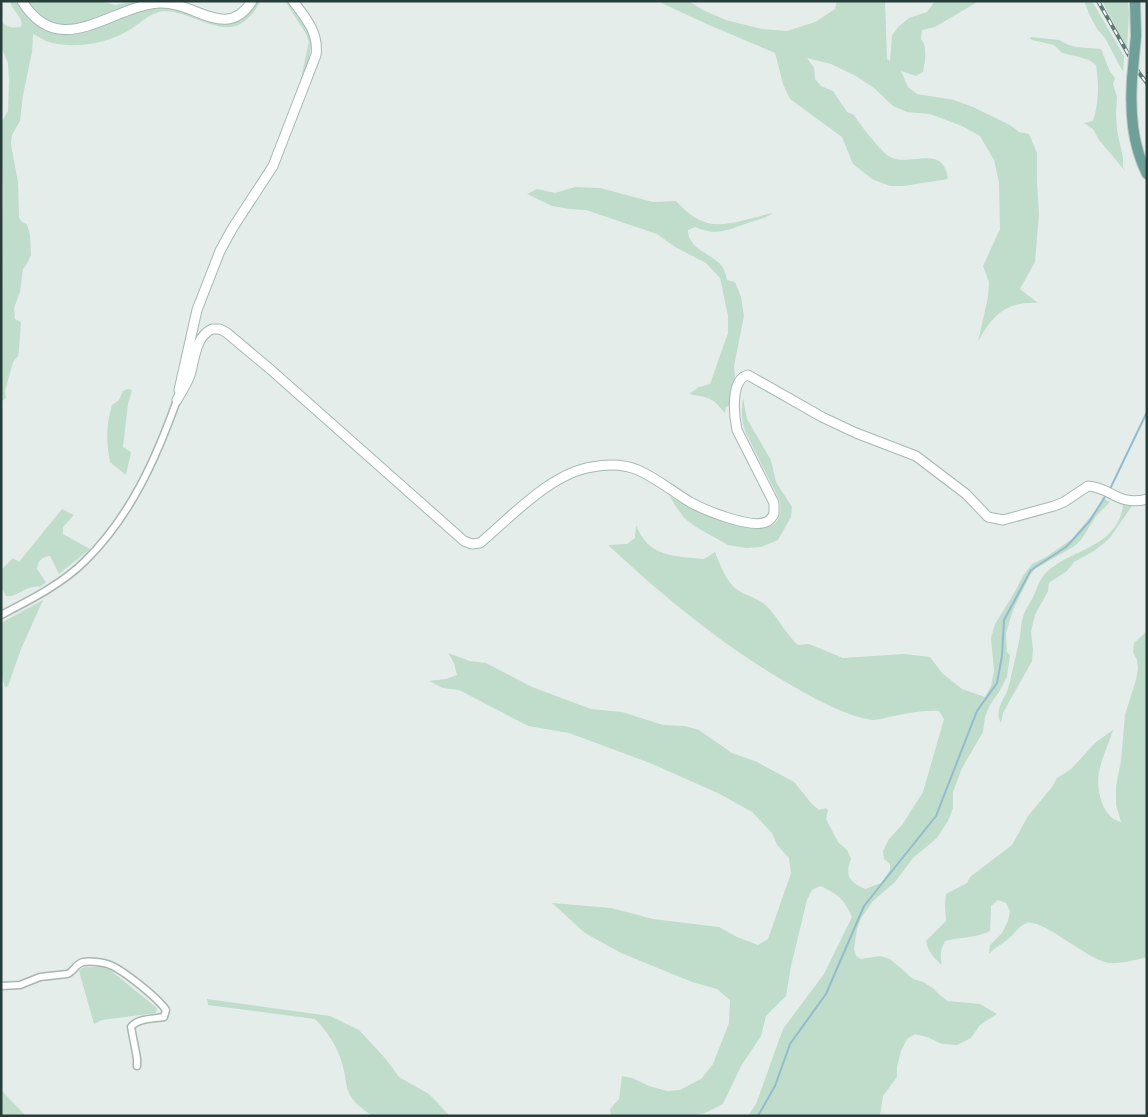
<svg xmlns="http://www.w3.org/2000/svg" width="1148" height="1117" font-family="Overpass,sans-serif">
  <style>
    .green { fill: #c0dccb }
    .lines { fill: none; stroke-linecap: round; stroke-linejoin: round }
    .stream { stroke: #92bccd; stroke-width: 2 }
    .street-casing { stroke: #a8b5b2; stroke-width: 9 }
    .secondary-casing { stroke: #a4b8b4; stroke-width: 11 }
    .primary-casing { stroke: #c2c9c8; stroke-width: 12 }
    .street { stroke: #fff; stroke-width: 6 }
    .secondary { stroke: #fff; stroke-width: 9 }
    .primary { stroke: #6e9f99; stroke-width: 10 }
    .rail-casing { stroke: #607975; stroke-width: 4 }
    .rail { stroke: #f5faf8; stroke-width: 2; stroke-dasharray: 5.5; stroke-linecap: butt }
    .primary-bridge-casing { stroke: #c2c9c8; stroke-width: 12; stroke-linecap: butt }
    .primary-bridge { stroke: #6e9f99; stroke-width: 10 }
  </style>
  <rect width="100%" height="100%" fill="#e5edeb"/>
  <g class="green">
    <path d="M10,1H17C46,51 84,32 128,16C139,12 149,8 161,7C181,7 202,17 221,23C239,24 247,17 256,1H261C240,36 225,30 190,17C182,14 173,11 164,11C152,12 141,22 131,29C108,44 73,50 46,41C42,39 37,36 33,34L32,52L23,95L20,121L12,135L11,144L18,182L19,218L22,222L27,224L30,235L31,255L27,264L23,269L20,292L14,308L15,319L21,322L19,350L18,356L13,362L5,391L6,398L1,402L3,191L1,123L8,111L9,80L8,63L1,47V21C7,28 12,28 21,27C24,17 12,11 10,1Z"/>
    <path d="M27,1H100L115,5L137,1H147C122,9 69,34 45,22C39,18 32,7 27,1Z"/>
    <path d="M285,1H289C319,43 314,45 298,92L309,42L305,32Z"/>
    <path d="M657,1H689L703,10L726,20L762,29L787,31L815,22L835,9L837,1H885L887,59L890,61L892,36L898,27L909,18L927,12L935,1H979L935,27L922,30L921,39C928,47 925,62 923,72L916,76L901,71L908,87L917,94L954,100L973,107L1010,125L1019,132L1029,134L1037,153V182L1039,214L1035,262L1020,289L1038,303C1007,301 992,315 978,342L988,297L989,282L983,266L1000,229L999,182L994,160L980,136L962,126L930,114L907,112L893,106L874,88L856,76L831,64L807,58L814,68L815,79L821,86L833,91L847,112L854,115C860,125 879,148 887,155C906,170 943,141 948,179L904,186H890L872,179L853,164L842,137L790,99L783,84L775,53L709,25Z"/>
    <path d="M1084,1H1092L1124,56L1123,72L1105,38L1097,29L1090,16Z"/>
    <path d="M1102,1H1128L1129,14L1127,49Z"/>
    <path d="M1031,37L1059,40L1069,45L1076,47L1101,49L1110,72L1115,78L1113,84L1117,97L1116,113L1117,130L1123,158V167L1126,172L1099,140L1093,129L1084,123L1093,121C1099,104 1099,83 1096,65L1089,60L1079,57L1062,53L1054,45L1032,40L1030,38Z"/>
    <path d="M575,187L600,188L653,202L676,201C709,238 731,222 773,213C766,218 760,219 751,222C729,229 718,237 695,227L688,230C688,251 714,253 723,268C725,271 726,276 727,280L735,282L741,297L744,316L734,366L735,378L731,405L726,407L725,413C711,396 709,398 689,394L699,387L710,384L728,333V316L720,278L706,263L675,247L657,234L586,210L569,209L552,206L527,194L537,189L555,193Z"/>
    <path d="M128,389L132,390L128,404L123,447L131,452L126,475L110,462C106,440 106,426 112,405L119,400L123,391Z"/>
    <path d="M743,398L747,419L771,460L776,482L792,507L791,517L778,540L761,547L746,548L728,545L696,527L684,518L669,496C690,508 789,560 780,501L746,433C741,421 741,411 743,398Z"/>
    <path d="M1103,498L1110,502L1096,516L1081,540L1073,547L1036,568L1030,575L1013,610L1006,633L1007,652L1010,655L1007,677L999,692L990,705L985,717L983,732L962,768L953,792V808L948,821L937,838L913,858L895,882L873,901L861,918L857,929L854,949L856,956L861,959L880,956L890,959L913,979L923,982L934,989L941,996L948,1001L980,1004L997,1014L980,1025L971,1038L957,1045L942,1044L927,1037L915,1034L907,1039L901,1051L897,1067V1077L883,1096L880,1116H748L756,1104L783,1029L824,974L852,917C845,900 837,893 820,886L812,890L807,900L791,966L786,996L766,1016L761,1036L741,1066L723,1104L705,1113L690,1116H611L610,1109L619,1099L622,1076L632,1078L649,1086L667,1091L680,1090L701,1079L713,1064L729,1023L730,1000L717,989L692,982L621,953L585,933L552,903L611,908L653,919L719,927L737,937L758,945L768,939L791,873L789,858L777,845L772,833L752,812L720,794L650,763L569,733L528,726L459,690L443,688L429,681L446,679L457,675L454,663L448,653L470,661L486,663L532,687L591,709L622,712L663,725L685,726L699,730L732,753L757,762L794,782L812,804L819,810L826,808L828,810L826,819L838,842L847,850L851,859C844,876 850,882 865,889L881,883L890,870V864L884,859L883,851L889,839L902,825L923,792L944,719L939,711C924,710 909,713 894,716C887,717 879,720 872,720C848,716 825,704 805,693C733,654 668,601 608,545L627,544L635,538L636,525C648,557 674,556 704,559L715,552C720,564 725,580 736,589C744,595 755,597 763,603C778,615 784,633 798,645L809,644L843,658L904,654L930,657L942,673L962,689L985,697L991,686L994,671L991,638L995,624L1013,595L1023,576L1032,564L1046,557L1072,539L1100,505Z"/>
    <path d="M1123,505L1132,506L1109,539L1094,551L1074,562L1067,571L1049,583L1048,591L1035,615L1031,631L1033,650L1032,661L1003,713L1001,723C993,709 1006,699 1009,685C1013,668 1017,652 1020,636C1021,630 1021,623 1023,617C1025,610 1030,603 1033,597C1036,591 1038,584 1041,579C1063,548 1117,552 1123,505Z"/>
    <path d="M62,509L74,515L63,527V534L90,549L59,574L50,556C41,557 38,561 37,569L46,582L40,587C27,584 18,598 6,596L1,587V570L13,558L19,562Z"/>
    <path d="M43,600L21,649L8,686L5,687L1,674V623Z"/>
    <path d="M1147,631V957C1138,960 1118,964 1109,963C1086,959 1044,919 1027,923C1018,926 1014,935 1007,940C1001,945 994,948 989,954L990,945L1002,933L1008,921L1010,911L1006,903L998,900L991,906L990,931C977,938 959,937 945,941C940,950 940,956 942,965C934,958 928,952 926,941L946,921L945,905L946,894L967,883L970,877L1012,845L1028,816L1052,787L1057,778L1071,769L1096,742L1113,730C1104,758 1092,774 1102,803C1106,813 1111,819 1121,822L1116,805V786L1121,761L1125,715L1136,680L1138,668L1137,660L1133,652L1134,643Z"/>
    <path d="M86,967H101L110,970L157,1008L156,1013L102,1020L94,1024L79,971L82,968Z"/>
    <path d="M207,999L330,1016L359,1030L385,1058L399,1077L429,1094L450,1116H372C365,1110 356,1105 351,1097C345,1087 346,1077 343,1067C339,1049 327,1031 315,1019L208,1005Z"/>
    <path d="M1,1090L26,1116H1Z"/>
  </g>
  <g class="lines">
    <g class="stream">
      <path d="M1110,489L1147,412"/>
      <path d="M758,1116L775,1086L790,1044L826,994L864,906L936,816L977,711L997,683L1002,656L1004,620L1031,570L1066,547L1089,522L1106,495"/>
    </g>
    <g class="street-casing">
      <g id="street">
        <path d="M1,615C30,600 62,584 85,561C130,517 156,459 177,400"/>
        <path d="M1,986L20,985L40,977L67,974C74,972 75,964 83,962C90,961 103,962 110,965C123,970 158,998 166,1010L164,1017C154,1019 138,1018 131,1027L137,1058V1066"/>
      </g>
    </g>
    <g class="secondary-casing">
      <g id="secondary">
        <path d="M22,1C60,62 109,7 159,3C195,1 226,42 252,1"/>
        <path d="M179,390L197,310L220,251L232,229L273,166L316,55C319,33 306,18 293,1"/>
        <path d="M177,400C181,392 187,384 190,375C195,359 195,337 212,329H220L227,333L270,369L464,541L472,544L480,543C511,517 551,473 592,467C607,464 624,464 638,470C656,478 672,491 690,502C704,510 751,529 766,522C770,521 772,517 774,514V503L737,430C734,416 730,379 748,375L822,417L856,433L916,456L966,494L988,517L1003,520L1054,506L1064,502L1088,486C1111,487 1118,507 1147,499"/>
      </g>
    </g>
    <g class="primary-casing">
      <g id="primary">
        <path d="M1135,1L1136,36"/>
        <path d="M1132,79C1130,112 1132,144 1147,174"/>
      </g>
    </g>
    <use href="#street" class="street"/>
    <use href="#secondary" class="secondary"/>
    <use href="#primary" class="primary"/>
    <g class="rail-casing">
      <path id="rail" d="M1098,1L1139,73L1147,83"/>
    </g>
    <use href="#rail" class="rail"/>
    <g class="primary-bridge-casing">
      <path id="primary-bridge" d="M1132,79L1136,36"/>
    </g>
    <use href="#primary-bridge" class="primary-bridge"/>
  </g>
  <rect width="1148" height="1117" fill="none" stroke="#263d3a" stroke-width="5"/>
</svg>
